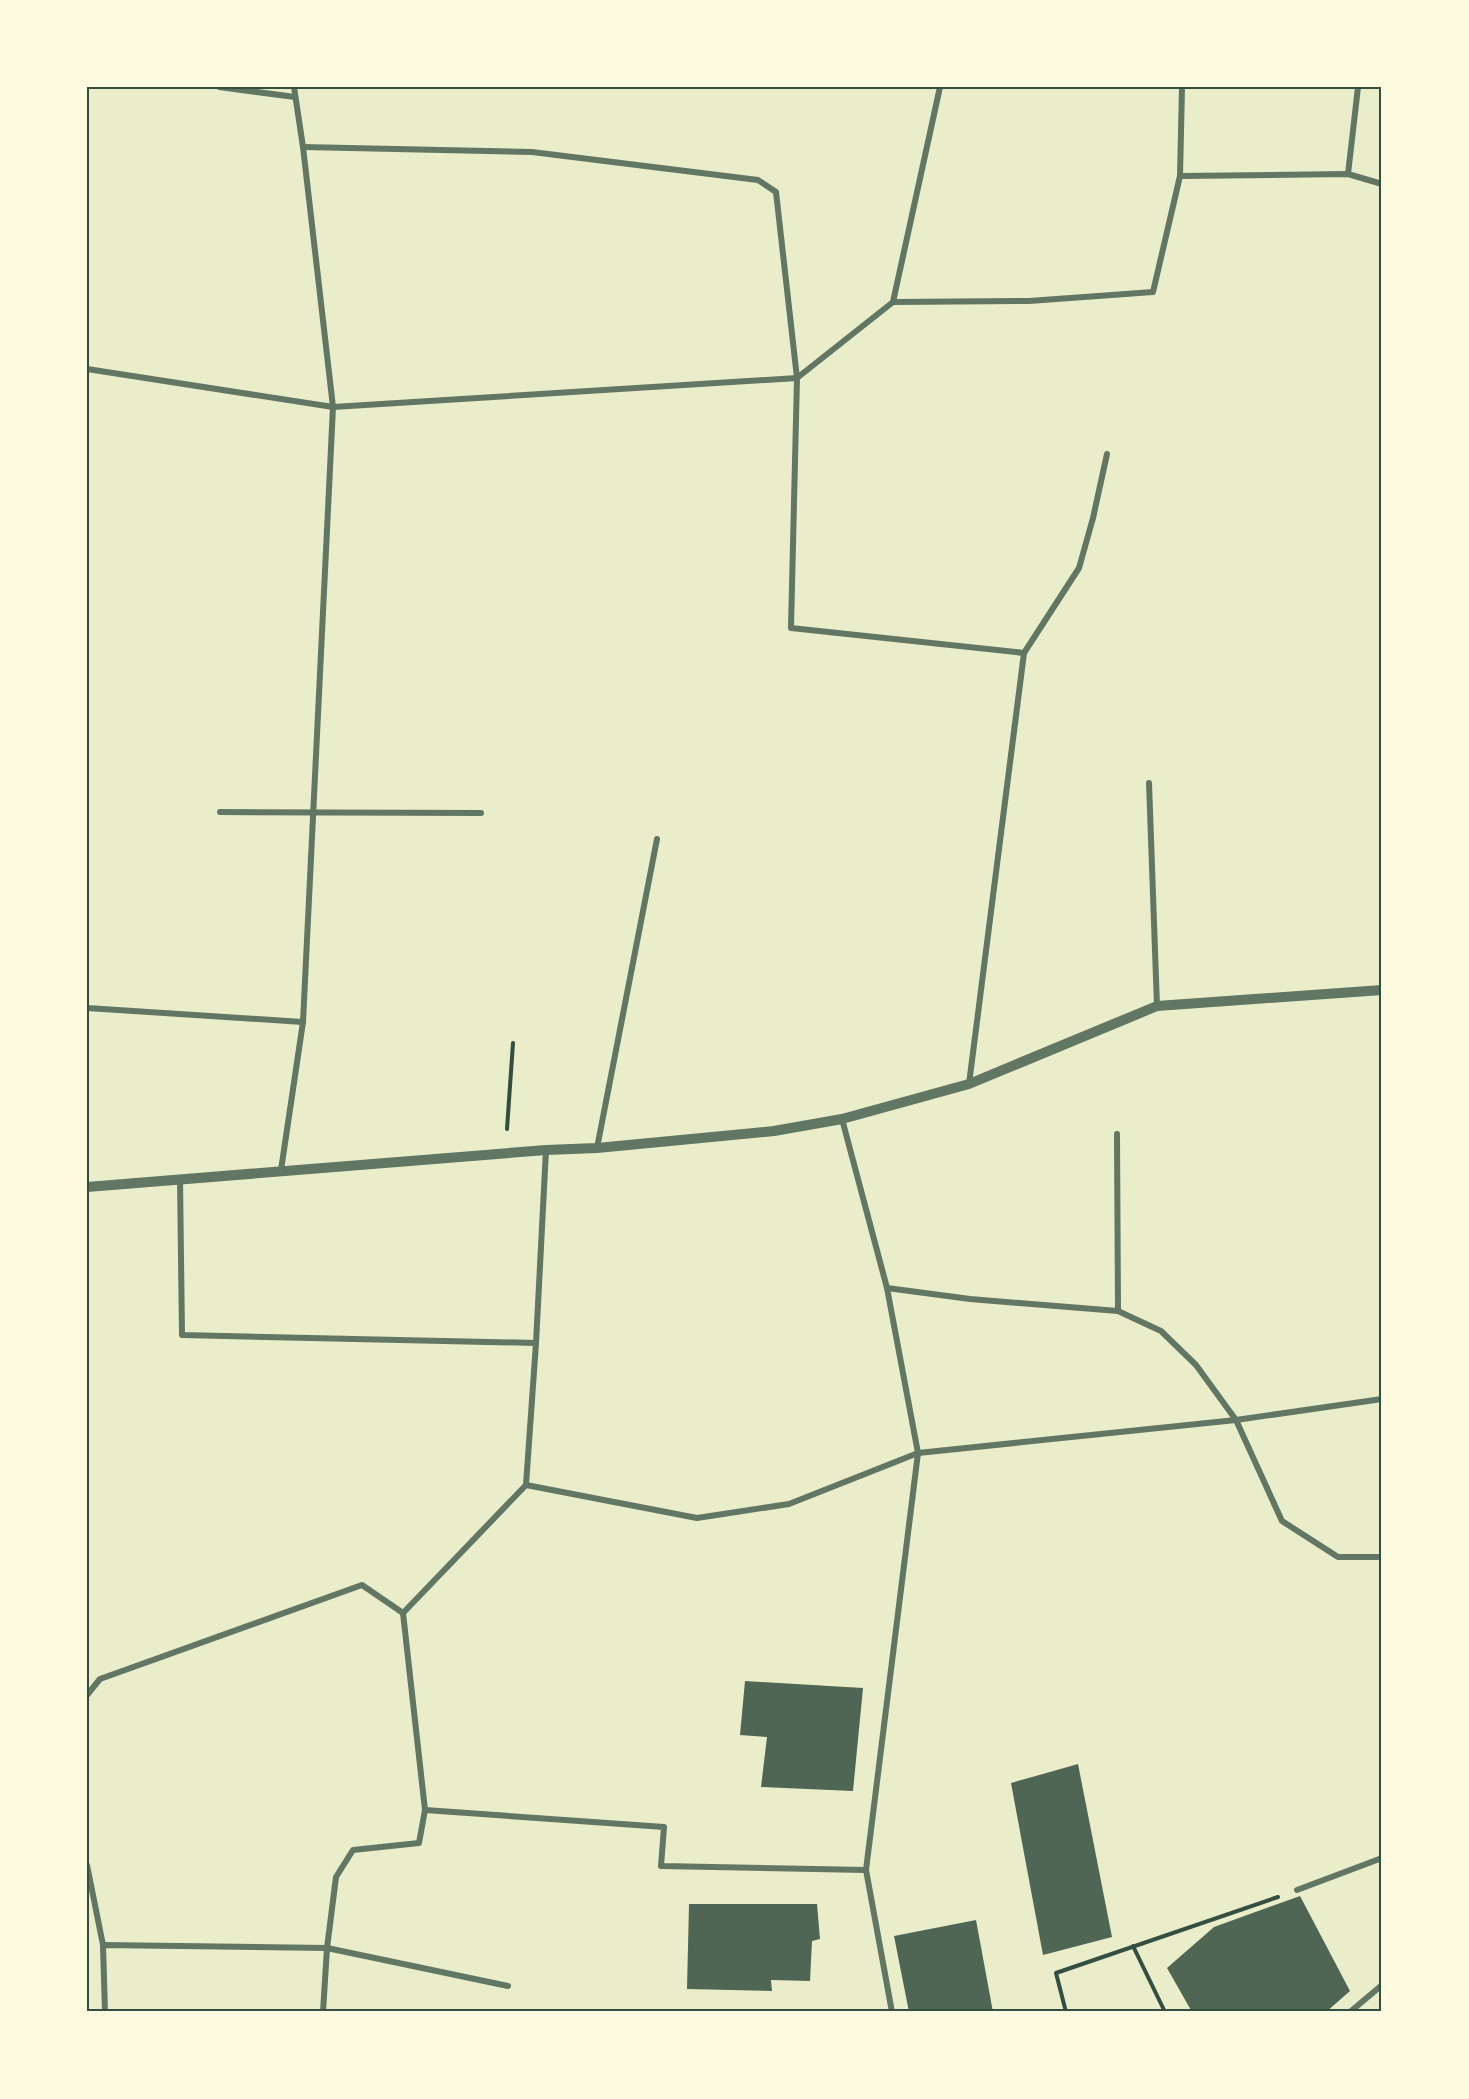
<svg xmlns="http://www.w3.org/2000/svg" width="1469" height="2099" font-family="'Asap Condensed',sans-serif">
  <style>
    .building { fill: #4f6655 }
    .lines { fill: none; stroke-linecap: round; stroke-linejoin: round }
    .path { stroke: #344e41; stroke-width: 4 }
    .minor { stroke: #617663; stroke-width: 6 }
    .tertiary { stroke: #617663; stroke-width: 10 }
    .neatline { fill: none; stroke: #344e41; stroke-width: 2 }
  </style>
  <rect width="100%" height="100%" fill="#e9edc9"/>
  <g class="building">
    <path d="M745,1681L863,1688L853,1791L761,1787L767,1737L740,1735Z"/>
    <path d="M1078,1764L1112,1937L1043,1955L1011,1783Z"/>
    <path d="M1300,1896L1350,1991L1326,2012H1192L1167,1968L1214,1927Z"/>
    <path d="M689,1904H817L820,1939L812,1941L810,1981L771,1980L772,1991L687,1989Z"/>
    <path d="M976,1920L993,2012H909L894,1936Z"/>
  </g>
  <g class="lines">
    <g class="path">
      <path d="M507,1129L513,1043"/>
      <path d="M1133,1946L1165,2012"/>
      <path d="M1066,2012L1056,1973L1278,1897"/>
    </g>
    <g class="minor">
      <path d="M219,87L295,97"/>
      <path d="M303,147L532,152L758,180L776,192L797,378L791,628L1024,653"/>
      <path d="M1348,174L1358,87"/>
      <path d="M1180,176L1182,87"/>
      <path d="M893,302L940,87"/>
      <path d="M87,369L333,407L797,378L893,302L1029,301L1153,292L1180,176L1348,174L1382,184"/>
      <path d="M1149,783L1157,1006"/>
      <path d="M220,812L481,813"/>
      <path d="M87,1008L303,1022"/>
      <path d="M969,1084L1024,653L1079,568L1093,518L1107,454"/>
      <path d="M842,1119L887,1288L918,1453L866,1870L892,2012"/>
      <path d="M1117,1134L1118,1311"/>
      <path d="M597,1148L657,839"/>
      <path d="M281,1170L303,1022L333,407L303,147L294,87"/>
      <path d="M180,1178L182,1335L536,1343"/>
      <path d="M887,1288L970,1299L1118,1311L1161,1331L1196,1365L1236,1420L1282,1521L1338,1557H1382"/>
      <path d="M526,1485L697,1518L789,1504L918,1453L1236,1420L1382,1399"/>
      <path d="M403,1613L526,1485L536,1343L546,1150"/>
      <path d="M87,1695L100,1679L362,1585L403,1613L425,1810"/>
      <path d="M87,1865L103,1945"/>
      <path d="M1297,1890L1382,1858"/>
      <path d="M105,2012L103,1945L327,1948L336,1877L353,1850L419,1843L425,1810L664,1827L661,1866L866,1870"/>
      <path d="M323,2012L327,1948L508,1986"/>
      <path d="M1350,2012L1382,1985"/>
    </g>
    <path class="tertiary" d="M87,1187L546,1150L597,1148L774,1131L842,1119L969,1084L1157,1006L1382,990"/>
  </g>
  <rect width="1469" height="2099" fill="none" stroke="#fefae0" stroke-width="177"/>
  <rect x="88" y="88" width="1292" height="1922" class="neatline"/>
</svg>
